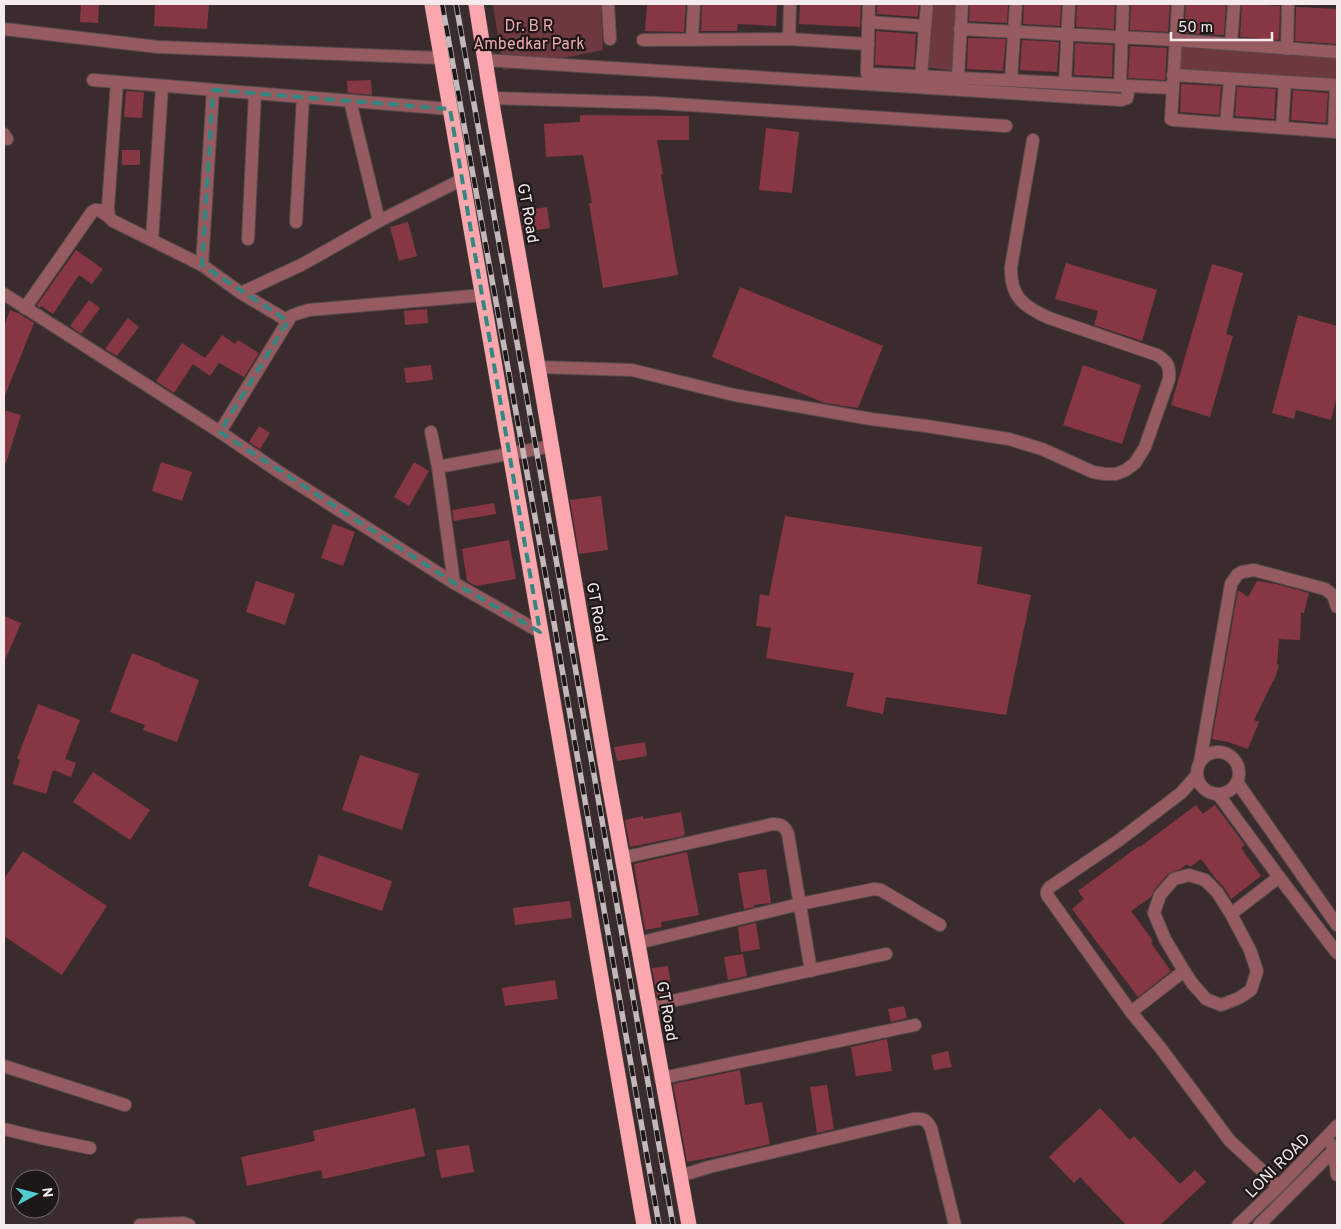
<svg xmlns="http://www.w3.org/2000/svg" width="1341" height="1229" font-family="Overpass,sans-serif">
  <style>
    .green { fill: #6d383e }
    .building { fill: #873743 }
    .lines { fill: none; stroke-linecap: round; stroke-linejoin: round }
    .minor-casing { stroke: #584b4c; stroke-width: 14 }
    .highway-casing { stroke: #584b4c; stroke-width: 16 }
    .minor { stroke: #955b61; stroke-width: 12 }
    .highway { stroke: #fca6ae; stroke-width: 15 }
    .rail-casing { stroke: #c4b9ba; stroke-width: 5.5 }
    .rail { stroke: #1d1717; stroke-width: 4; stroke-dasharray: 11; stroke-linecap: butt }
    .marked { fill: none; stroke: #328881; stroke-width: 4; stroke-dasharray: 10 6; stroke-linejoin: round }
    .labels { text-anchor: middle; stroke-width: 4.5; stroke-linejoin: round; paint-order: stroke }
    .park-label { font-size: 16px; fill: #f1aab0; stroke: #1d1717 }
    .street-label { font-size: 16px; fill: #f5ebec; stroke: #1d1717 }
  </style>
  <rect width="100%" height="100%" fill="#3a2c2d"/>
  <g class="green">
    <path d="M493,4H601L603,50L503,70Z"/>
    <path d="M929,4H960L957,71L924,67Z"/>
    <path d="M1181,46L1337,57V82L1179,71Z"/>
  </g>
  <g class="building">
    <path d="M81,4H99L98,23L80,22Z"/>
    <path d="M155,4H209L207,29L154,26Z"/>
    <path d="M647,4H686L684,32L645,31Z"/>
    <path d="M702,4H777L776,26L738,24L737,31H701Z"/>
    <path d="M800,4H861L860,27L799,24Z"/>
    <path d="M877,4H919L918,17L877,14Z"/>
    <path d="M970,4H1008L1007,23L969,21Z"/>
    <path d="M1024,4H1061L1060,26L1023,24Z"/>
    <path d="M1077,4H1115L1114,29L1076,27Z"/>
    <path d="M1131,4H1170L1168,32L1130,30Z"/>
    <path d="M1186,4L1226,5L1224,35L1184,33Z"/>
    <path d="M1242,4L1280,6L1279,40L1240,37Z"/>
    <path d="M1296,7L1337,9L1336,44L1295,41Z"/>
    <path d="M876,31L916,34L914,67L875,65Z"/>
    <path d="M968,38L1006,39L1003,71L967,69Z"/>
    <path d="M1022,40L1059,42L1057,72L1020,70Z"/>
    <path d="M1075,43L1113,45L1112,77L1074,75Z"/>
    <path d="M1130,46L1167,48L1165,80L1128,78Z"/>
    <path d="M371,80L372,95L348,93L347,81Z"/>
    <path d="M1181,84L1221,86L1219,115L1180,112Z"/>
    <path d="M1237,87L1276,89L1274,119L1235,116Z"/>
    <path d="M1293,90L1328,93L1326,123L1291,120Z"/>
    <path d="M126,91L144,92L142,118L124,117Z"/>
    <path d="M580,115L689,116V140H657L663,174L661,175L678,275L603,288L589,203H592L583,155L546,157L544,124L580,122Z"/>
    <path d="M766,128L799,132L792,193L759,190Z"/>
    <rect x="122" y="150" width="18" height="15"/>
    <path d="M547,207L550,228L524,232L520,211Z"/>
    <path d="M408,222L417,256L399,261L390,227Z"/>
    <path d="M76,250L103,269L92,284L79,275L53,314L41,306L40,308L37,305Z"/>
    <path d="M1066,263L1157,290L1142,341L1094,325L1098,311L1055,299Z"/>
    <path d="M1212,264L1243,273L1226,334L1233,336L1210,417L1171,405Z"/>
    <path d="M740,287L883,346L858,408L825,403L712,357Z"/>
    <path d="M89,300L100,308L81,334L70,326Z"/>
    <path d="M427,309L428,323L405,325L404,311Z"/>
    <path d="M10,310L18,313L34,323L4,398V326Z"/>
    <path d="M1298,315L1337,326V396L1331,420L1296,410L1294,419L1272,413Z"/>
    <path d="M128,318L139,327L117,356L105,349Z"/>
    <path d="M222,335L235,344L238,340L259,353L244,377L219,363L210,376L193,364L174,393L156,381L182,343L205,358Z"/>
    <path d="M431,365L433,380L406,383L404,368Z"/>
    <path d="M1083,365L1141,385L1122,444L1063,425Z"/>
    <path d="M4,410L21,415L6,463H4Z"/>
    <path d="M259,426L270,433L260,449L249,442Z"/>
    <path d="M161,462L192,472L182,501L152,491Z"/>
    <path d="M414,462L429,471L409,506L394,497Z"/>
    <path d="M601,496L608,550L579,554L570,500Z"/>
    <path d="M494,503L496,514L454,521L452,510Z"/>
    <path d="M785,516L982,547L977,584L1031,595L1006,715L886,697L883,714L846,706L854,673L766,658L771,628L756,626L760,594L769,596Z"/>
    <path d="M333,524L355,532L343,566L321,558Z"/>
    <path d="M509,540L516,579L476,586L467,581L462,549Z"/>
    <path d="M256,581L295,594L285,625L246,612Z"/>
    <path d="M1257,581L1276,584L1309,593L1304,613H1301L1300,640L1279,639L1277,664L1279,665L1274,681H1273L1254,720L1259,722L1248,749L1228,742L1212,739L1238,590L1248,597Z"/>
    <path d="M4,616L21,623L4,663Z"/>
    <path d="M132,653L161,664L160,665L199,680L177,742L143,730L145,725L110,712Z"/>
    <path d="M38,704L80,720L65,759L76,763L71,777L53,770L46,794L13,784L20,760L17,759Z"/>
    <path d="M645,742L647,756L617,761L614,747Z"/>
    <path d="M360,755L419,774L402,830L342,810Z"/>
    <path d="M93,772L150,810L130,840L73,802Z"/>
    <path d="M1196,805L1203,814L1215,805L1245,845L1241,848L1261,876L1231,899L1224,887L1216,879L1201,859L1190,867L1187,864L1181,869L1168,874L1154,890L1151,897L1131,911L1153,941L1151,943L1171,971L1138,997L1072,909L1084,899L1078,891L1139,846L1140,847Z"/>
    <path d="M681,812L685,834H683L684,836L630,847L625,820L643,816V819Z"/>
    <path d="M23,851L107,906L62,975L4,936V879Z"/>
    <path d="M687,852L699,915L661,922L662,927L645,930L634,864Z"/>
    <path d="M319,855L392,881L382,911L308,886Z"/>
    <path d="M766,869L771,903L754,905V907L744,909L738,873Z"/>
    <path d="M570,901L572,918L515,925L513,908Z"/>
    <path d="M756,923L760,949L741,952L738,927Z"/>
    <path d="M743,954L747,976L728,980L724,957Z"/>
    <path d="M668,966L672,993L657,996L652,968Z"/>
    <path d="M555,980L558,999L505,1006L502,988Z"/>
    <path d="M904,1006L907,1018L891,1022L888,1009Z"/>
    <path d="M887,1039L892,1071L856,1076L851,1047Z"/>
    <path d="M948,1051L952,1067L934,1070L931,1055Z"/>
    <path d="M740,1070L745,1105L762,1102L770,1144L718,1156L687,1162L673,1084Z"/>
    <path d="M827,1085L834,1129L817,1133L810,1087Z"/>
    <path d="M415,1108L425,1156L323,1179L321,1170L247,1186L241,1157L315,1141L313,1131Z"/>
    <path d="M1100,1108L1130,1140L1134,1136L1180,1184L1195,1170L1206,1182L1160,1225H1126L1080,1177L1074,1183L1049,1157Z"/>
    <path d="M469,1145L474,1172L441,1178L436,1150Z"/>
  </g>
  <g class="lines">
    <g class="minor-casing">
      <g id="minor">
        <path d="M608,4L610,39"/>
        <path d="M869,4L867,68V73L871,74L1172,88"/>
        <path d="M1178,4L1171,119L1174,120L1337,132"/>
        <path d="M868,22L925,26"/>
        <path d="M4,29L158,47L441,58"/>
        <path d="M960,29L1175,40L1337,52"/>
        <path d="M692,39L694,4"/>
        <path d="M789,39L790,4"/>
        <path d="M643,40L789,39L868,44"/>
        <path d="M1231,44L1234,4"/>
        <path d="M1287,49L1288,4"/>
        <path d="M485,60L1121,100L1127,98L1129,86"/>
        <path d="M1173,75L1337,85"/>
        <path d="M921,76L927,4"/>
        <path d="M958,77L962,4"/>
        <path d="M93,80L450,109"/>
        <path d="M1011,80L1016,4"/>
        <path d="M117,82L108,207L109,217L113,221L202,265L241,293L288,321"/>
        <path d="M1065,83L1069,4"/>
        <path d="M1120,85L1123,4"/>
        <path d="M491,98L658,103L1006,126"/>
        <path d="M350,101L379,221"/>
        <path d="M1226,124L1230,79"/>
        <path d="M1282,128L1285,82"/>
        <path d="M1334,131L1336,85"/>
        <path d="M4,134L7,139"/>
        <path d="M296,222L303,97"/>
        <path d="M248,239L255,93"/>
        <path d="M152,240L162,86"/>
        <path d="M202,265L213,90"/>
        <path d="M241,293L303,264L379,221L463,179"/>
        <path d="M4,294L220,432L279,472L454,583L540,632"/>
        <path d="M25,308L92,212L95,210H99L109,217"/>
        <path d="M538,367L632,370L734,395L871,419L926,426L1009,439L1042,449L1093,472L1105,474H1116L1126,470L1135,463L1145,447L1169,379C1170,366 1168,362 1157,355L1049,318C1024,307 1010,297 1011,267L1033,140"/>
        <path d="M220,432L291,316L299,313L309,310L484,295"/>
        <path d="M431,432L438,467L454,583"/>
        <path d="M438,467L552,446"/>
        <circle cx="1218" cy="773" r="21"/>
        <path d="M1200,762L1231,584L1237,575L1242,572L1254,570L1325,589L1333,595L1337,607"/>
        <path d="M1197,775L1181,793L1118,841L1050,887L1047,891V895L1131,1012L1159,1046L1230,1141L1268,1176L1278,1187"/>
        <path d="M1237,782L1337,925"/>
        <path d="M1218,794L1279,877L1337,953"/>
        <path d="M622,858L773,824C781,824 785,826 788,834L811,971"/>
        <path d="M638,943L800,904L874,889L881,890L940,925"/>
        <path d="M1184,971L1165,939L1154,913L1160,895L1174,879L1189,875L1205,880L1217,892L1231,914"/>
        <path d="M649,1006L886,954"/>
        <path d="M1131,1012L1184,971L1192,983L1206,999L1221,1005L1239,998L1251,990L1257,971L1250,950L1231,914L1279,877"/>
        <path d="M4,1066L125,1105"/>
        <path d="M662,1078L915,1025"/>
        <path d="M4,1129L41,1138L90,1148"/>
        <path d="M1332,1145L1334,1151L1337,1175"/>
        <path d="M680,1176L709,1167L913,1119C923,1118 926,1119 931,1128L955,1225"/>
        <path d="M140,1225L183,1223L189,1225"/>
        <path d="M1238,1225L1278,1187L1337,1126"/>
        <path d="M1259,1225L1337,1147"/>
      </g>
    </g>
    <g class="highway-casing">
      <g id="highway">
        <path d="M432,4C504,411 572,818 644,1225"/>
        <path d="M476,4L491,98L538,367L608,779L689,1225"/>
      </g>
    </g>
    <use href="#minor" class="minor"/>
    <use href="#highway" class="highway"/>
    <g class="rail-casing">
      <g id="rail">
        <path d="M442,4L550,600L659,1225"/>
        <path d="M456,4L563,598L673,1225"/>
      </g>
    </g>
    <use href="#rail" class="rail"/>
  </g>
  <path class="marked" d="M213,90L450,109L540,632L454,583L220,432L288,321L202,265Z"/>
  <g class="labels">
    <g class="park-label">
      <text x="529" y="31">Dr. B R<tspan x="529" dy="18">Ambedkar Park</tspan></text>
    </g>
    <g class="street-label">
      <text transform="translate(529 213) rotate(80)" y="6">GT Road</text>
      <text transform="translate(598 612) rotate(80)" y="6">GT Road</text>
      <text transform="translate(668 1011) rotate(80)" y="6">GT Road</text>
      <text transform="translate(1277 1165) rotate(-45)" y="6">LONI ROAD</text>
    </g>
  </g>
  <rect width="1341" height="1229" fill="none" stroke="#f5ebec" stroke-width="10"/>
  <g transform="translate(35 1194) rotate(83)"><circle r="24" fill="#1d1717" stroke="#736c6c"/>
  <path d="M0-4L9 19L0 12L-9 19Z" fill="#53cdcb"/>
  <text y="-8" font-size="14" font-weight="bold" text-anchor="middle" fill="#f5ebec">N</text>
  </g>
  <path d="M1171 32v8h101v-8" fill="none" stroke="#f5ebec" stroke-width="2.5"/>
  <text x="1178" y="32" font-size="15" fill="#f5ebec" stroke="#1d1717" stroke-width="4" paint-order="stroke">50 m</text>
</svg>
